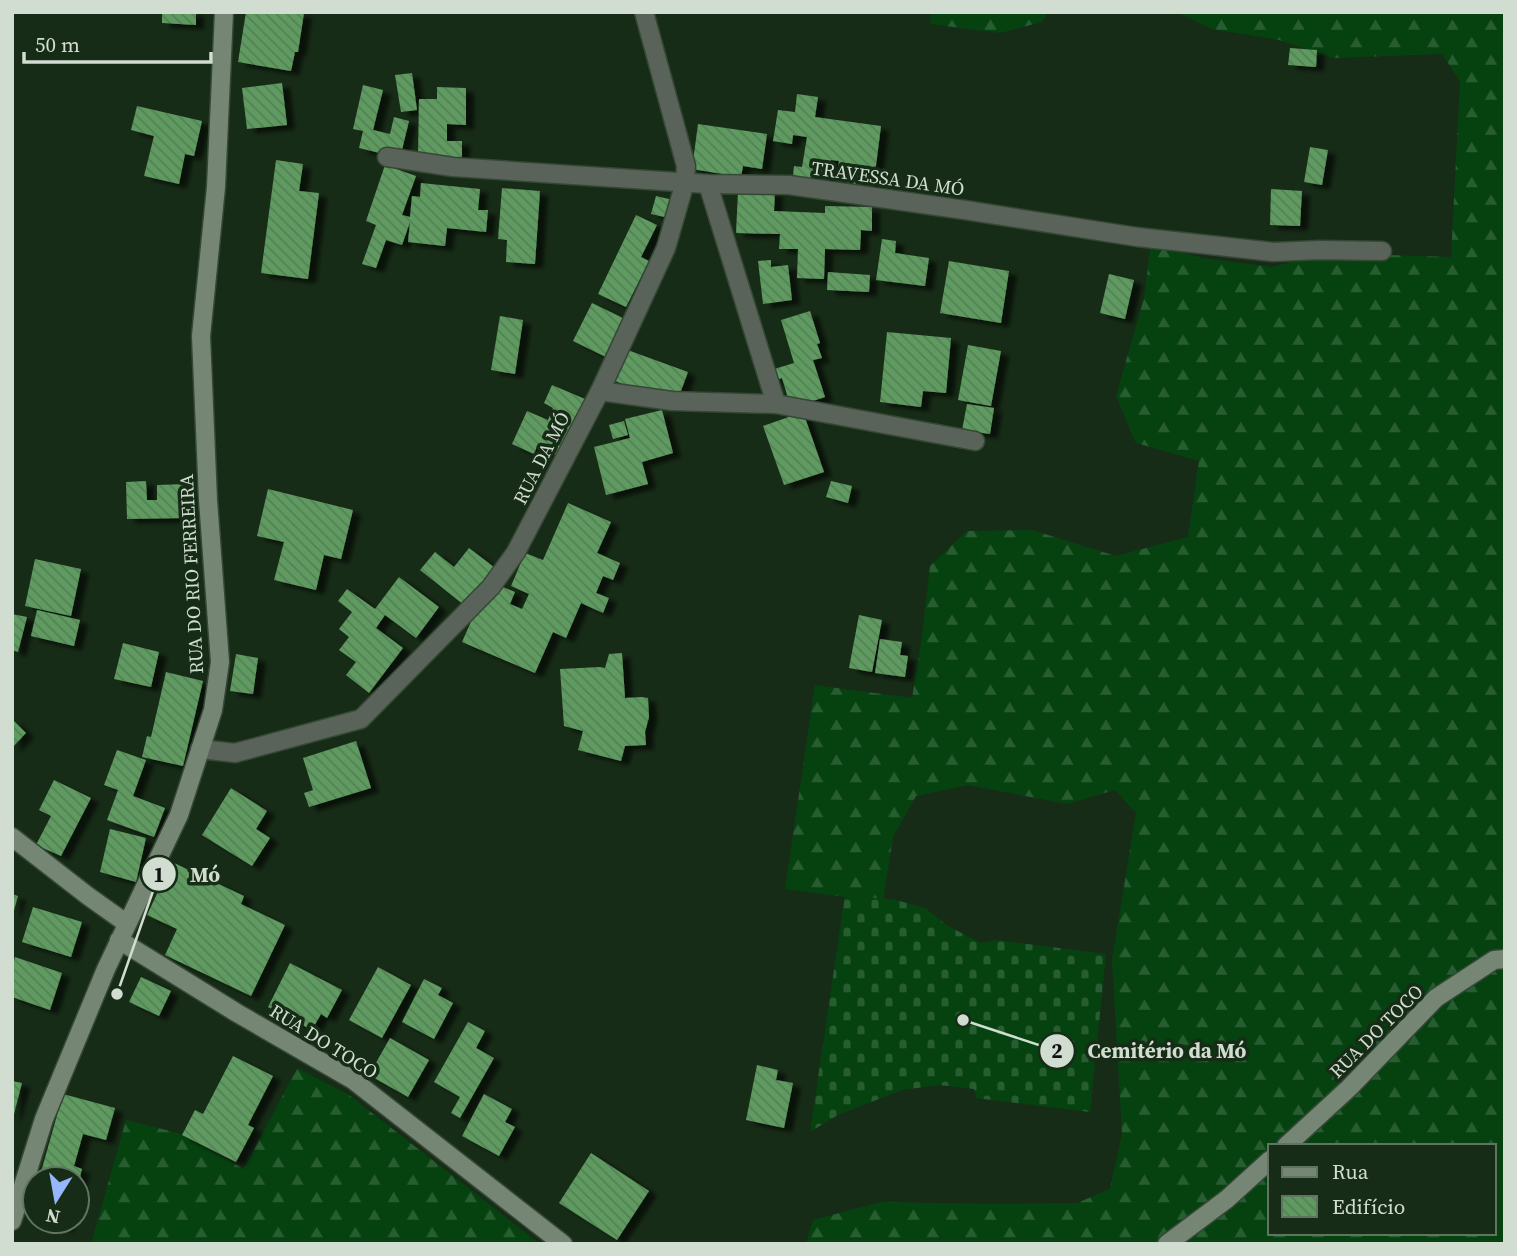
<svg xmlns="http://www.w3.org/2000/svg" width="1517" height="1256" font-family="'Source Serif 4',serif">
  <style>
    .forest { fill: url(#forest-firs); fill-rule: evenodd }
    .cemetery { fill: url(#cemetery-stones) }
    .building { fill: url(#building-back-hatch); filter: url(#shadow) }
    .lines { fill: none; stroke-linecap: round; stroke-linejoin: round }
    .street-casing { stroke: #354835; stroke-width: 21 }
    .secondary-casing { stroke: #354835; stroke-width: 21 }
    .street { stroke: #596359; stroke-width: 18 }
    .secondary { stroke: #758675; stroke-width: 18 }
    .labels { text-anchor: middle; stroke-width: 7; stroke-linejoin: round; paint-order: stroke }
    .street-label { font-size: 19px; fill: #d0ddd0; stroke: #172c17 }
    .leader { fill: none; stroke: #d0ddd0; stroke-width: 2.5 }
    .callout-dot { fill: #d0ddd0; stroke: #172c17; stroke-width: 2.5 }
    .mark-label { font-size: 21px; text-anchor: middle; font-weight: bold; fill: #111 }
    .callout-label { font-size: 21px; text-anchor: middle; font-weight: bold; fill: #d0ddd0; stroke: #172c17; stroke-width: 7; stroke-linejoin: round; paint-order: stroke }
  </style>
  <defs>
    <pattern id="forest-firs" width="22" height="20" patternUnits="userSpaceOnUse" patternTransform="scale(1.75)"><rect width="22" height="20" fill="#05420f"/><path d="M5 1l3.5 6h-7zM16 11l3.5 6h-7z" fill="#285d31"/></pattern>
    <pattern id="cemetery-stones" width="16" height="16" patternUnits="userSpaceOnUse" patternTransform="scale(1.75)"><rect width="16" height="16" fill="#05420f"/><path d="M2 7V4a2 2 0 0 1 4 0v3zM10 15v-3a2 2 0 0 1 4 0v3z" fill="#285d31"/></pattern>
    <pattern id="building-back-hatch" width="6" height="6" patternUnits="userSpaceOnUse" patternTransform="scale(1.75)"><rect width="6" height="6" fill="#5f9a61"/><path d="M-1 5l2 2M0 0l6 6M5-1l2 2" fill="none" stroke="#558056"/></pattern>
    <filter id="shadow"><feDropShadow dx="8" dy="4.5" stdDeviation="2" flood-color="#0009"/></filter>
  </defs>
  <rect width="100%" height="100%" fill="#172c17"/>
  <g class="forest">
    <path d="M931,12H1048L1042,22L1000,33L930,24Z"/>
    <path d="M1176,12H1505V1244H806L813,1220L881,1202L993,1204L1077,1203L1110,1189L1122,1134L1112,960L1136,813L1115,790L1067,804L968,785L916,796L893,837L883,902L785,889L815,685L912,698L922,637L930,566L967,531L1032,530L1116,556L1188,537L1199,461L1136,443L1116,396L1144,298L1151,243L1201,258L1272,267L1326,253L1451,257L1460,81L1442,54L1334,58L1279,40L1212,29ZM1270,1146H1494V1233H1270Z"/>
    <path d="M297,1068L349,1095L540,1244H91L126,1120L178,1133L244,1169Z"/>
  </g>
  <path class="cemetery" d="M845,895L896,900L925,908L948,926L981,943L997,940L1106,954L1090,1112L976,1098L974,1089L939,1085L902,1090L838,1115L810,1132Z"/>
  <g class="building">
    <path d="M162,12H196V25L162,23Z"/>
    <path d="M246,12L304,13L298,52H295L291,71L238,62Z"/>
    <path d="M1290,48L1317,50L1316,67L1288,65Z"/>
    <path d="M412,73L417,110L401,112L395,75Z"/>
    <path d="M282,83L287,125L247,129L242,88Z"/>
    <path d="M363,85L383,90L373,130L390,134L394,117L409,121L400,158L359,148L363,131L353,129Z"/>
    <path d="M437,87L466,88V125L447,124V141H462V157H418L419,99H437Z"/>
    <path d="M797,94L818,97L815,117L881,126L873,189L836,184L839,161L831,160L827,189L792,184L794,166L802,167L807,137L793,135L792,144L773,141L778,110L795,112Z"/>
    <path d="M137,106L202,121L194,156L185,154L179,184L144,176L154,136L131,130Z"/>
    <path d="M698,124L767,134L762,169L743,166L741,177L692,169Z"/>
    <path d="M1310,147L1328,150L1322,185L1304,182Z"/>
    <path d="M276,160L303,164L299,191L319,193L308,279L261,273Z"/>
    <path d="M385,165L416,176L402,215L410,217L412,196L420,197L421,183L480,189L478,210H488L486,232L447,228L445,246L408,242L410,222L402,245L386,240L376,268L362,264L376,225L366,221Z"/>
    <path d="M502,188L540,191L535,264L506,262L507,240L498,239Z"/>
    <path d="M1271,189L1302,191L1300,226L1270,225Z"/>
    <path d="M738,191H775L774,211L825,213V206L872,207V231L861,230L860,250L825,249L824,279L797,278L798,249H779L780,234L736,233Z"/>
    <path d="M656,196L673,200L669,218L651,214Z"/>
    <path d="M636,215L657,225L641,257L649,261L626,307L598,294Z"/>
    <path d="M882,239L896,241L895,253L929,258L925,286L876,280Z"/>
    <path d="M771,260V267L788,265L792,300L763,304L758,261Z"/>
    <path d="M949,261L1009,271L1001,323L940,313Z"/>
    <path d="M828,272L870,275L869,292L827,290Z"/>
    <path d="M1109,274L1134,280L1125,319L1100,313Z"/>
    <path d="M592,303L627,320L608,358L573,341Z"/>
    <path d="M810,311L820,343L817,344L822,358L813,360L825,397L791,408L782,378L774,381L771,370L794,363L781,320Z"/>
    <path d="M500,316L523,320L515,374L491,370Z"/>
    <path d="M887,332L951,338L946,393L923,391L921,407L880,402Z"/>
    <path d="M968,345L1001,351L991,406L958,400Z"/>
    <path d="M622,348L688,372L676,404L610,379Z"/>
    <path d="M552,385L585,399L560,457L537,446L534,454L512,444L527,411L548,420L553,408L544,403Z"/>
    <path d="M967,404L994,408L990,434L962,430Z"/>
    <path d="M662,410L673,453L642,462L648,484L606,495L594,447L630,438L625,419Z"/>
    <path d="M803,412L824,472L784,485L763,426Z"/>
    <path d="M624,421L628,435L613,439L609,425Z"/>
    <path d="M146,481L147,500H157V485L185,484L186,518L127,519L126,482Z"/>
    <path d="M831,481L852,486L848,503L826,497Z"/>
    <path d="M268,489L353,510L341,559L324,555L316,590L274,580L284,542L257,536Z"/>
    <path d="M568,503L611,522L597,553L620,563L613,580L603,576L596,593L609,598L603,613L581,603L566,638L553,632L535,673L462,642L489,581L515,592L510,604L522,609L529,594L511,586L525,553L543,560Z"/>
    <path d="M469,548L494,567L464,605L420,570L435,552L454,567Z"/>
    <path d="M35,559L81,569L71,616L25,606Z"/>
    <path d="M399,577L439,607L416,638L385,615L376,628L403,648L369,693L346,675L356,662L339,650L349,637L339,629L352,612L338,601L347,589L375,609Z"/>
    <path d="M37,610L80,620L74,646L31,636Z"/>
    <path d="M12,614L27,617L18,652L12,650Z"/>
    <path d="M859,615L882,620L872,672L849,668Z"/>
    <path d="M880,639L902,642L900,655L908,656L905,677L875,673Z"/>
    <path d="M123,643L159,652L151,687L114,679Z"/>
    <path d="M622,653L625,698L642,697L648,698L649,717L645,732L646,745L625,746L621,761L578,750L583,731L564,726L560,669L600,667L605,668L609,654Z"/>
    <path d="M236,654L258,658L253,694L230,691Z"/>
    <path d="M166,672L203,681L183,766L142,757L147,736L151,737Z"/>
    <path d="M12,719L26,733L12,748Z"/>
    <path d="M356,741L371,788L309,807L304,793L313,790L303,758Z"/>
    <path d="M117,750L146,760L133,796L165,808L154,837L107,820L118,790L104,785Z"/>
    <path d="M54,780L91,798L61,856L36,845L51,816L39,810Z"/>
    <path d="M231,788L267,811L256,829L270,838L252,866L202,835Z"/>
    <path d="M110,829L146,838L136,882L100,872Z"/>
    <path d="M172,862L244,896L241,904L285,925L251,996L165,955L177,929L147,915Z"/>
    <path d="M12,894L18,896L13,914H12Z"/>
    <path d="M33,907L82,922L71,957L22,942Z"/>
    <path d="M15,957L62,973L50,1010L12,997V966Z"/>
    <path d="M290,963L342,990L327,1018L321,1014L312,1030L268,1007Z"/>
    <path d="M378,967L411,985L382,1038L349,1020Z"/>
    <path d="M141,977L171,991L159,1016L129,1002Z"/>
    <path d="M424,979L442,988L438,995L453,1003L434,1039L402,1022Z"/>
    <path d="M468,1022L485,1031L476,1048L494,1058L460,1118L451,1113L460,1097L434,1082Z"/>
    <path d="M390,1038L429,1060L408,1097L369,1075Z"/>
    <path d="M233,1056L273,1076L248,1125L254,1128L236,1162L182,1135L195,1110L203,1114Z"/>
    <path d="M757,1065L778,1070L776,1080L793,1083L784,1128L746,1120Z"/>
    <path d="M12,1081L22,1083L13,1118H12Z"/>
    <path d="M63,1094L115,1108L106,1140L83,1134L74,1166L82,1169L78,1185L77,1179H39Z"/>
    <path d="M484,1094L512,1109L505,1122L515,1127L499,1156L462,1136Z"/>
    <path d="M591,1153L649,1191L617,1240L559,1203Z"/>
    <path d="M34,1198H35V1219L29,1218Z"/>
    <path d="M44,1221H68L66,1228Z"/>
  </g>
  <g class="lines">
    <g class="street-casing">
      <g id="street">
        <path d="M387,157L453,167L708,184L789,185L965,210L1137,237L1273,252L1320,250L1382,251"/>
        <path d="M708,184L776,404"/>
        <path d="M600,391L672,401L776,404L975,441"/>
        <path d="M200,749L235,753L361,719L491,587L516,552L600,391L666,248L685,182L686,166L644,12"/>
      </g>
    </g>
    <g class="secondary-casing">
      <g id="secondary">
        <path d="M12,837L88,896L126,923"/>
        <path d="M119,940L237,1013L353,1080L563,1244"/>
        <path d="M1286,1146L1349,1088L1436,998L1494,960L1505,959"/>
        <path d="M12,1221L44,1119L106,969L179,815L213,710L220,662L208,500L201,336L216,187L224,12"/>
        <path d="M1167,1244L1227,1199L1270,1160"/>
      </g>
    </g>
    <use href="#street" class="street"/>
    <use href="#secondary" class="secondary"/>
  </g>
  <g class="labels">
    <g class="street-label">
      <text transform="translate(888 178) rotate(8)" y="7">TRAVESSA DA MÓ</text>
      <text transform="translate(541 458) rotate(-63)" y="7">RUA DA MÓ</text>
      <text transform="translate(191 574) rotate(-93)" y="7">RUA DO RIO FERREIRA</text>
      <text transform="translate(1376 1031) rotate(-45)" y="7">RUA DO TOCO</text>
      <text transform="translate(324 1041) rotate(32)" y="7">RUA DO TOCO</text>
    </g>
  </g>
  <path class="leader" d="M117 994L159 874M963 1020L1057 1051"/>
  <g class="callout-dot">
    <circle cx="117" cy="994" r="7"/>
    <circle cx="963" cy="1020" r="7"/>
    <circle cx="159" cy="874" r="18"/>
    <circle cx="1057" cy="1051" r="18"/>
  </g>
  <g class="mark-label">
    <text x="159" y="882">1</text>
    <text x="1057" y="1058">2</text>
  </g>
  <g class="callout-label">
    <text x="205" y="882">Mó</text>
    <text x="1167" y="1058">Cemitério da Mó</text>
  </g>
  <rect width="1517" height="1256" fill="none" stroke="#d0ddd0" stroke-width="28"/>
  <rect x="1268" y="1144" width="228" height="91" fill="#172c17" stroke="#617361" stroke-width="2"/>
  <rect x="1282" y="1167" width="35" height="10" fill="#758675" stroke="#617361" stroke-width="2"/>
  <text x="1332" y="1179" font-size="21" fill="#d0ddd0">Rua</text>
  <rect x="1282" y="1196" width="35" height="21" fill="url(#building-back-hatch)" stroke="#617361" stroke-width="2"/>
  <text x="1332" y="1214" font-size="21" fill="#d0ddd0">Edifício</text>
  <g transform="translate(56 1200) rotate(191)"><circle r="33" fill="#172c17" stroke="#617361" stroke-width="2"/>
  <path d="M0-5L12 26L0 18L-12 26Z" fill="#96b6fd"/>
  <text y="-10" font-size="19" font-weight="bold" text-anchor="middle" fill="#d0ddd0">N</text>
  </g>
  <path d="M24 52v10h187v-10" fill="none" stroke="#d0ddd0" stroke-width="3.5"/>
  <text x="35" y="52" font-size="21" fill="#d0ddd0" stroke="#172c17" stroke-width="5" paint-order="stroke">50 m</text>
</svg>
